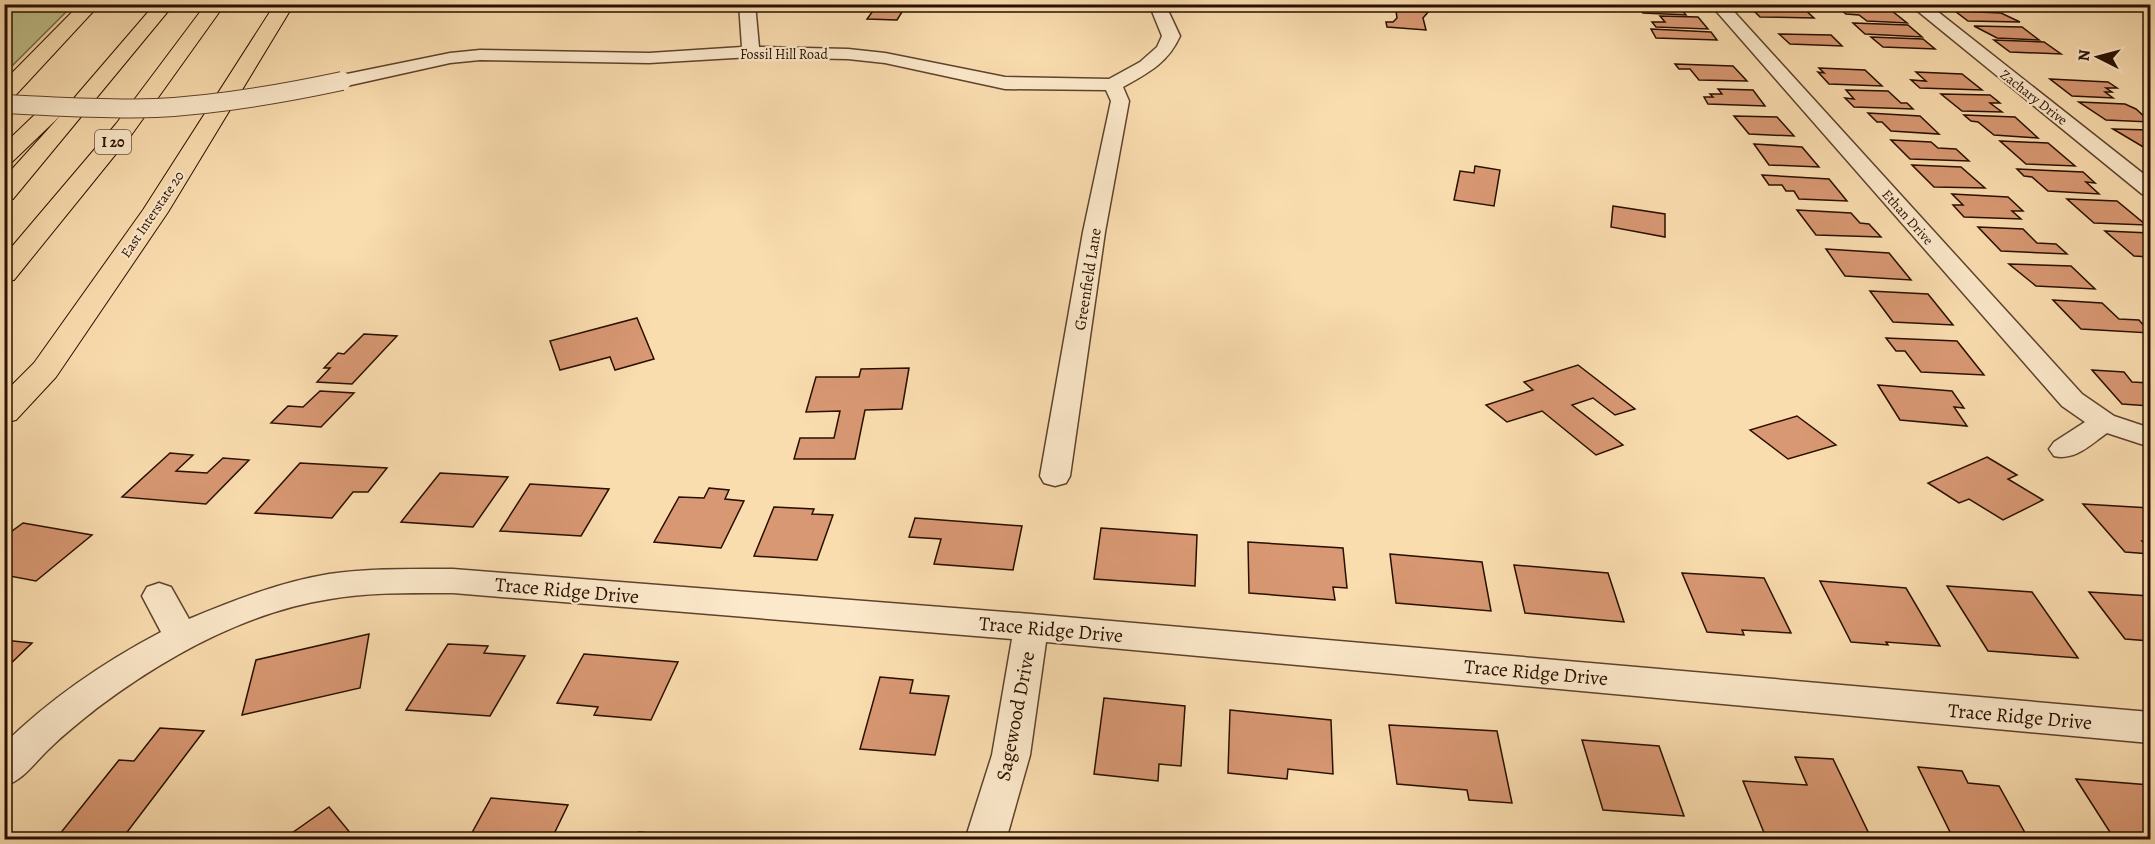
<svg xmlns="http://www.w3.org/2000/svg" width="2155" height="844" font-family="Alegreya,serif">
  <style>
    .green { fill: #c0c08a; stroke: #746845; stroke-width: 1.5 }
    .building { fill: #d89873; stroke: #290f00; stroke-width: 1.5 }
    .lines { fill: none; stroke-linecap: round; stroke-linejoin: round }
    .minor-casing { stroke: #5d422c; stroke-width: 3 }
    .major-casing { stroke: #290f00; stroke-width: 2 }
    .highway-casing { stroke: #290f00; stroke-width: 2 }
    .minor { fill: #fce9cb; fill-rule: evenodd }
    .major { fill: #faddaf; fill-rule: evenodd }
    .highway { fill: #faddaf; fill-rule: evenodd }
    .minor-bridge-casing { stroke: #5d422c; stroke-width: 20; stroke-linecap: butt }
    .minor-bridge { stroke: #fce9cb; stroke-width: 18 }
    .labels { text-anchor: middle; stroke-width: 4.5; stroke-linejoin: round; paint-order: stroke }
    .far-street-label { font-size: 14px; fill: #290f00; stroke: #fce9cb }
    .shield { fill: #fce9cb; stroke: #68503d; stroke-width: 1.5 }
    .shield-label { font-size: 15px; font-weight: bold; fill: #290f00 }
    .street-label { font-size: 16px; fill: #290f00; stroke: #fce9cb }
    .near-street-label { font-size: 20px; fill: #290f00; stroke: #fce9cb }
  </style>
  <rect width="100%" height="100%" fill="#faddaf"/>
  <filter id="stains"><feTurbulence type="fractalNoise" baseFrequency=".00333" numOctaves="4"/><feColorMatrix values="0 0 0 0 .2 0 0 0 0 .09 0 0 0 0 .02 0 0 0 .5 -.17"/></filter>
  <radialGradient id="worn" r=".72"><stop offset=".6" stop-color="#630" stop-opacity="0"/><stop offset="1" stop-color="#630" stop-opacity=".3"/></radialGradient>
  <path class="green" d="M5,4H73V5L5,73Z"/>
  <g class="building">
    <path d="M878,4H907L897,20L867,19Z"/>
    <path d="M1394,4H1435L1423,18L1426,30L1387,27L1386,22H1393L1397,18L1396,11L1389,10Z"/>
    <path d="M1637,4H1688L1693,11L1682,10L1686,15L1643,13Z"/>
    <path d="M1947,4H1985L1992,9L1952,8Z"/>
    <path d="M1765,7L1803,8L1814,18L1760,17L1753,10H1768Z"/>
    <path d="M1840,9L1892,11L1907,23L1867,21L1859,15L1846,14Z"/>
    <path d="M1955,11L2001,13L2020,22L1968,21Z"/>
    <path d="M1660,16L1698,17L1708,29L1656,27L1652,22H1665Z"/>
    <path d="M1853,23L1908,25L1922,37L1865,34Z"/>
    <path d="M1974,26L2022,27L2039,40L1997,38Z"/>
    <path d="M1651,29L1711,32L1717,40L1656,38Z"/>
    <path d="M1779,34L1831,35L1842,46L1790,44Z"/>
    <path d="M1871,37L1923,39L1935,49L1883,47Z"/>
    <path d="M1994,40L2044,42L2061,54L2010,52Z"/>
    <path d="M1675,64L1733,66L1747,81L1699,80L1690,69H1679Z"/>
    <path d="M1819,68L1865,70L1882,86L1829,84L1818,72L1824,73Z"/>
    <path d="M1916,72L1962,74L1982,90L1920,88L1911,80L1926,81Z"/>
    <path d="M2050,79L2108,82L2117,88H2106L2112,92H2105L2113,98L2072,96Z"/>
    <path d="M1718,89L1753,90L1765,106L1708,104L1704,97H1713L1710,94H1722Z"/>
    <path d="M1846,90L1888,91L1901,103H1907L1913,109L1854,107L1845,98L1854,99Z"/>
    <path d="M1941,94L1990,95L2000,103H1990L2002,112L1962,111Z"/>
    <path d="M2079,102L2125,104L2136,109L2150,122L2106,120Z"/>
    <path d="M1868,113L1920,116L1939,134L1891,131L1882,122H1877Z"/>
    <path d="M1964,115L2015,117L2038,138L1994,135L1978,122L1971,121Z"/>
    <path d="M1734,116L1777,117L1794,136L1749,134Z"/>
    <path d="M2113,129L2150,130V149L2145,148Z"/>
    <path d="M1891,140L1931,142L1938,148L1956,149L1969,161L1910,159Z"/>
    <path d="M2000,141L2048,143L2075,166L2026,164Z"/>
    <path d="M1754,144L1802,147L1819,167L1769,165Z"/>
    <path d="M1912,165L1961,167L1985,188L1934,187Z"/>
    <path d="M1475,166L1500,170L1494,206L1454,200L1460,171L1474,173Z"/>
    <path d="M2017,169L2083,172L2095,183L2086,182L2099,194L2048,191L2032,177L2024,176Z"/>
    <path d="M1762,175L1829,179L1847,201L1799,199L1794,191H1786L1782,185H1769Z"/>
    <path d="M1952,194L2008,197L2023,211H2012L2021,219L1964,217L1953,205H1963Z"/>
    <path d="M2067,199L2117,201L2146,225L2094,223Z"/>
    <path d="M1613,206L1665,214V237L1611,227Z"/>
    <path d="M1797,210L1851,213L1860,223L1869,224L1881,237L1816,235Z"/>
    <path d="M1978,227L2023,229L2037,243L2056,244L2067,254L2001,251Z"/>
    <path d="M2105,231L2150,233V257L2134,256Z"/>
    <path d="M1826,249L1889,253L1911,280L1845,276Z"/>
    <path d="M2009,264L2071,266L2095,289L2036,286Z"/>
    <path d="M1870,291L1928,294L1953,325L1893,322Z"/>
    <path d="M2053,300L2102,303L2119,319L2139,320L2150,333L2081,329Z"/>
    <path d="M637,318L654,359L615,370L610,357L560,370L550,341Z"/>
    <path d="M364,334L397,336L352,384L317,382L330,368H324L338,353L344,354Z"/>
    <path d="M1886,338L1957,341L1984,375L1921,372L1905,351H1896Z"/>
    <path d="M1578,365L1635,409L1615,415L1593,398L1572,405L1623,445L1596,455L1542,411L1507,422L1486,405L1533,390L1524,382Z"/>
    <path d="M909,368L902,409L865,410L855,459H794L800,438H834L840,411L806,412L816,377H859L861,369Z"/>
    <path d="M2092,370L2124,372L2132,382L2150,383V406L2122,404Z"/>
    <path d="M1878,385L1952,391L1964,408L1954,407L1967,426L1900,420Z"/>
    <path d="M320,391L354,393L321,427L271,423L288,406L303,407Z"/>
    <path d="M1797,416L1836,445L1788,459L1750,430Z"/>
    <path d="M170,453L193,455L176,471L207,473L223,458L249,460L206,504L122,497Z"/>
    <path d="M1987,457L2017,475L2008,479L2043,500L2003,520L1969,499L1959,503L1928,483Z"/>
    <path d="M300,463L387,468L368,492H353L332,518L255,513Z"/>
    <path d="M440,473L508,477L473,527L401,522Z"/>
    <path d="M530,484L609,489L581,536L500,531Z"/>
    <path d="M709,488L729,490L725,499L744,501L721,548L654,542L679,497L704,498Z"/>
    <path d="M2083,504L2150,508V541H2142L2150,550V554L2125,552Z"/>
    <path d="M774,507L814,509L812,514L833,515L817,560L754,556Z"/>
    <path d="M915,518L1022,526L1013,570L934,564L941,539L909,537Z"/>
    <path d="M23,523L92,535L36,581L4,575V537Z"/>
    <path d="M1101,528L1197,535L1195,586L1094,579Z"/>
    <path d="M1248,542L1343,548L1347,588L1333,587L1335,600L1249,593Z"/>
    <path d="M1390,554L1482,562L1491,611L1396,603Z"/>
    <path d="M1514,565L1608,573L1624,622L1525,613Z"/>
    <path d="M1682,573L1764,578L1791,633L1742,630L1744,635L1707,632Z"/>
    <path d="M1820,581L1906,588L1940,646L1886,642L1888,645L1851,642Z"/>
    <path d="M1947,586L2032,592L2078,658L1988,651Z"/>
    <path d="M2089,592L2150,596V641L2125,639Z"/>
    <path d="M369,634L360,688L242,715L256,660Z"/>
    <path d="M4,640L32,643L4,670Z"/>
    <path d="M448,644L488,646L484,653L525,656L490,716L406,710Z"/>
    <path d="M584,654L678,662L651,720L594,715L598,707L557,703Z"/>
    <path d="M880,677L913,680L910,693L949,696L935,755L860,749Z"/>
    <path d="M1104,698L1185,706L1181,766L1159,764L1158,781L1094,774Z"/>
    <path d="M1230,710L1331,720L1333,774L1288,769L1287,779L1228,773Z"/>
    <path d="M1389,725L1497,731L1512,803L1469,800L1467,790L1397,784Z"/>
    <path d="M160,728L204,731L121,840H55L119,760L134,761Z"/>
    <path d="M1582,740L1659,746L1684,816L1603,810Z"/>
    <path d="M1795,757L1833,759L1872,840H1767L1743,781L1807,785Z"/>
    <path d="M1918,767L1962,771L1968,783L1999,786L2029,840H1954Z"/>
    <path d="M2076,779L2150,785V840H2115Z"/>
    <path d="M491,798L568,805L551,840H468Z"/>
    <path d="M329,807L356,840H282Z"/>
    <path d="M639,832L721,840H635Z"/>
    <path d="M810,835L857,840H809Z"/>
  </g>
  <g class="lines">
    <g class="minor-casing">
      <g id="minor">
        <path d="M739,4H755L759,47L848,49L885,53L1005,77L1109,79L1140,62L1157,47L1162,36L1149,4H1165L1180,36C1168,63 1148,73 1123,87L1129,101L1105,232L1070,476L1066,483L1055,486L1044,483L1040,476L1083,232L1111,101L1106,90L1005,89L885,63L848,59L751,57L649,63L480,60L450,63L342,87L336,85L333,81L336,77L342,75L450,53L480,50L649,53L742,47Z"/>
        <path d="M1710,4H1727L2082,394L2114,416L2150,428V447L2107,433C2090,445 2075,461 2054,456L2049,449L2054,442L2085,422L2062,406Z"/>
        <path d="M1909,4H1928L2150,179V195L2142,194Z"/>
        <path d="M453,569L1031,614L2150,712V743L1046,642L1030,755L1006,840H965L992,755L1012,639L453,593C412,593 371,592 330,599C246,612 165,657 97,708C81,721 64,734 49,749C34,763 24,780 4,786V744C51,698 104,662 161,632L142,596L147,587L159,583L171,587L189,619C234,600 281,582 329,574C370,568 412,569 453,569Z"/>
      </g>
    </g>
    <g class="major-casing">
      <g id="major">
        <path d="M80,4H100L12,99L4,100V81Z"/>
        <path d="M275,4H294L168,212L56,377L16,420L4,423V393L34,363L143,210Z"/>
      </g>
    </g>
    <g class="highway-casing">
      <g id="highway">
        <path d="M155,4H174L13,199L4,201V178L60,116L12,162L4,164V144L46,104L54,102L62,104L65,109L63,111Z"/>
        <path d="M206,4H225L132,134L14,280L4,282V256L116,124Z"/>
      </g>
    </g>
    <use href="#minor" class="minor"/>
    <use href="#major" class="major"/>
    <use href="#highway" class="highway"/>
    <g class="minor-bridge-casing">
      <path id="minor-bridge" d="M4,104C54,106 105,110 156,108C218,105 281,94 342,81"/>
    </g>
    <use href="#minor-bridge" class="minor-bridge"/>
  </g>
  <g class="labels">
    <g class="far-street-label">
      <text x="784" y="59">Fossil Hill Road</text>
      <text transform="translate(2034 97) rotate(38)" y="5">Zachary Drive</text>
      <text transform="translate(152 214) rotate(-56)" y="5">East Interstate 20</text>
      <text transform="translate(1908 217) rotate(48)" y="5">Ethan Drive</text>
    </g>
    <rect class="shield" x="95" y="130" width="36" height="24" rx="4.5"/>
    <g class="shield-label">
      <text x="113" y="147">I 20</text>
    </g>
    <g class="street-label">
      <text transform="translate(1087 279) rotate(-81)" y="6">Greenfield Lane</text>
    </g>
    <g class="near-street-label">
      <text transform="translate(567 590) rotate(5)" y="7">Trace Ridge Drive</text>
      <text transform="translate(1051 629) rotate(5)" y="7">Trace Ridge Drive</text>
      <text transform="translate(1536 672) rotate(5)" y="7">Trace Ridge Drive</text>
      <text transform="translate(1015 716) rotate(-79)" y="7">Sagewood Drive</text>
      <text transform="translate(2020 716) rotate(5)" y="7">Trace Ridge Drive</text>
    </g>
  </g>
  <rect width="2155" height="844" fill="none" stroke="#faddaf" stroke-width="24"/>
  <rect x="6" y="6" width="2143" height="832" fill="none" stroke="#290f00" stroke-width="3"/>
  <rect x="12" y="12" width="2131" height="820" fill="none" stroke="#290f00" stroke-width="1.5"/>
  <g transform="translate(2098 57) rotate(276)" stroke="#fce9cb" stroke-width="4.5" paint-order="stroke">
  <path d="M0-4.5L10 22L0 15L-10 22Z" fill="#290f00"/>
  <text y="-9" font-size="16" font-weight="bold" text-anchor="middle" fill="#290f00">N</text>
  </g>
  <rect width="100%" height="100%" filter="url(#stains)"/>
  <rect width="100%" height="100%" fill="url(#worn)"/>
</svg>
